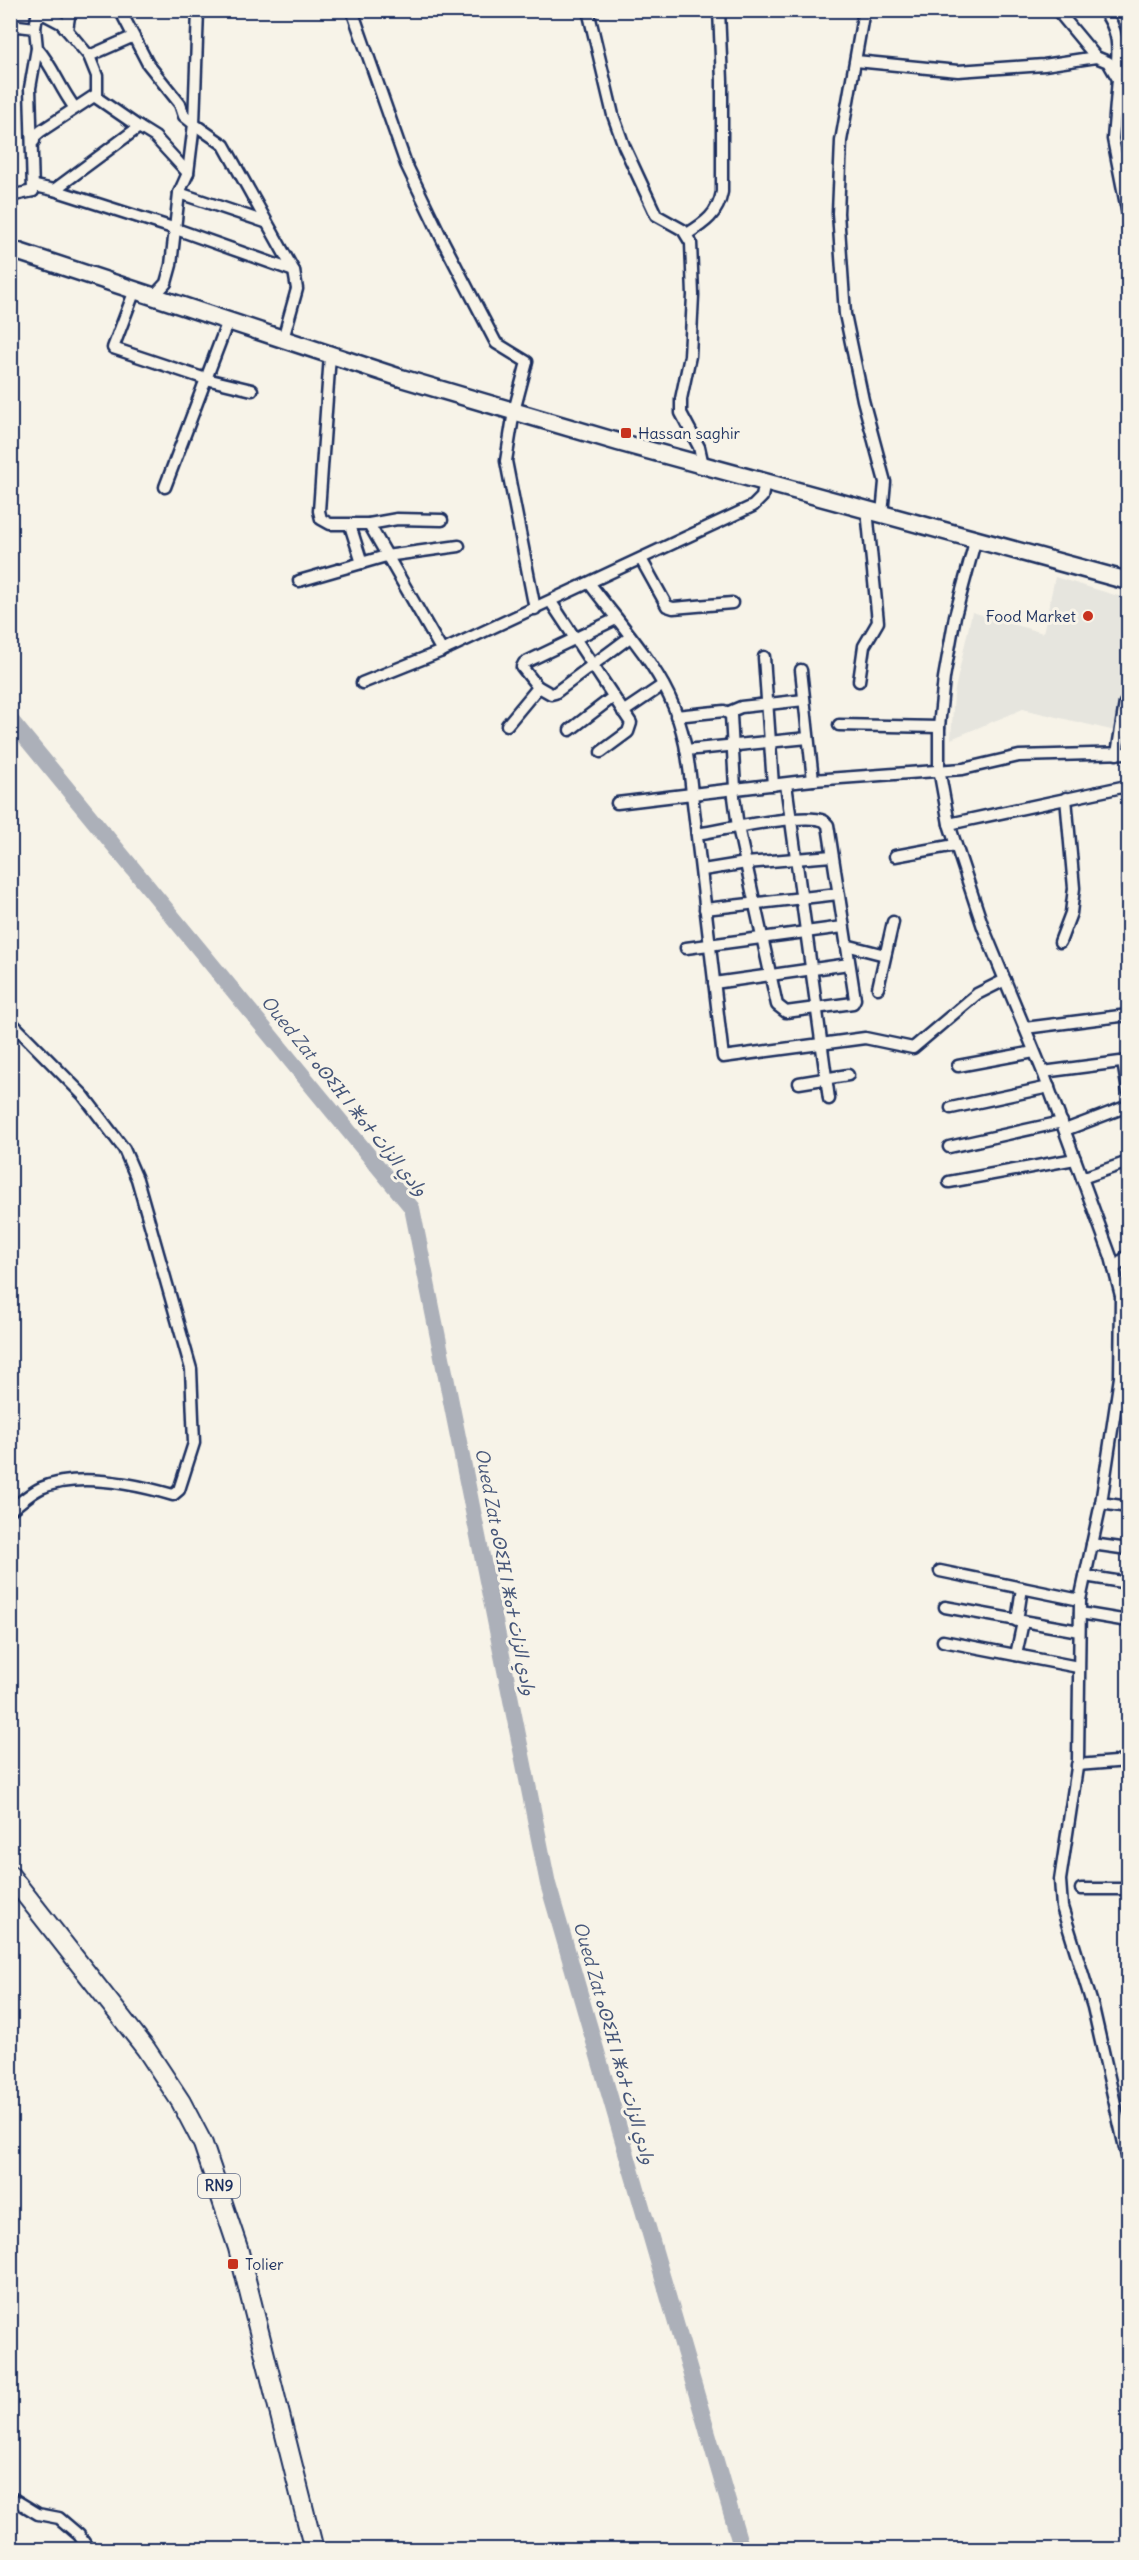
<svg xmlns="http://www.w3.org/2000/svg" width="1139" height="2560" font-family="Delius,'Playpen Sans Arabic','Noto Sans Tifinagh',sans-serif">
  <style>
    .built { fill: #e6e5de }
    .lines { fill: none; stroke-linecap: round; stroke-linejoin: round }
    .river { stroke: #acb0b9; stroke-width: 16 }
    .street-casing { stroke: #1b2f5e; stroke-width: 15 }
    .secondary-casing { stroke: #1b2f5e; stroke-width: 21 }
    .primary-casing { stroke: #1b2f5e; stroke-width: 22 }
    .street { stroke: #f7f3e8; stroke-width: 10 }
    .secondary { stroke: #f7f3e8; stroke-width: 16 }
    .primary { stroke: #f7f3e8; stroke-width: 18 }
    .poi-dot { fill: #c8321e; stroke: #f7f3e8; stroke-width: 2 }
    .labels { text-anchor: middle; stroke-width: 6; stroke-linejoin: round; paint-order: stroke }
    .shield { fill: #f7f3e8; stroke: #5d6a87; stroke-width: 1.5 }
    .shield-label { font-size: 15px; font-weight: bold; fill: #1b2f5e }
    .poi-label { font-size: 16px; fill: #1b2f5e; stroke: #f7f3e8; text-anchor: start }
    .water-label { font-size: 18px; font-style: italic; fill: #465679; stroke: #f7f3e8 }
  </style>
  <rect width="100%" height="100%" fill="#f7f3e8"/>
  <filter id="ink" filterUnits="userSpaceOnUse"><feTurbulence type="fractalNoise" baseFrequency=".0167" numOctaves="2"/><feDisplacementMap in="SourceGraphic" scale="12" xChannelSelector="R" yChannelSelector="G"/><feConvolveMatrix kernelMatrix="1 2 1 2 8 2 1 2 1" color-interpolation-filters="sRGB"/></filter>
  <g filter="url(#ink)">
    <path class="built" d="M1055,577L1128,599V683L1115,731L1023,709L951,739L954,694L972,612L1043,633Z"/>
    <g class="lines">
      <path class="river" d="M10,719L412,1208L548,1884L742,2550"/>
      <g class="street-casing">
        <g id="street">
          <path d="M120,10L148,64L180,104L184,116L194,124L188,173L179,193L171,265L166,283L154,296"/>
          <path d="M198,10L194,124L224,145L294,271L297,289L283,339"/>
          <path d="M352,10L406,164L443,241L496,343L527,362L514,411L506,461L535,609"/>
          <path d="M588,10L613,115L624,146L656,215L683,230L691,243L693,295L690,356L681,399V413L699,447L703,465"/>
          <path d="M864,10L841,141L838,213L845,314L863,400L885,482L882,514"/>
          <path d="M1057,10L1096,57"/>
          <path d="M1103,10C1119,30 1119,48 1116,72"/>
          <path d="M37,17L44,14L61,23L89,56L132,37"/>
          <path d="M10,25L35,28"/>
          <path d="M67,30L70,10"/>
          <path d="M37,48C53,66 60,89 75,108"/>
          <path d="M89,56L97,76V97"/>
          <path d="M856,61L958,71L1044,65L1096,57L1108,62L1118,79L1113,139L1128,215"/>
          <path d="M34,141V137L41,131L94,96L139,127"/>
          <path d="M54,190L139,127L155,137L188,173"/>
          <path d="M33,191L30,88L37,48L35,28L38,10"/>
          <path d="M179,193L265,222"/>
          <path d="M10,196L33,191L35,186L54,190L176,229L294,271"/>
          <path d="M687,234C705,223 718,214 722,192V81L719,10"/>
          <path d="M135,290L113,348L206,379L252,390"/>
          <path d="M330,355L319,511L321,519L330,524H369L442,651L753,506L762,497L765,481"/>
          <path d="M165,487L228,321"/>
          <path d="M369,524L397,519L442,520"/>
          <path d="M350,525L362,563"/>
          <path d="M976,538L955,616L944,678L939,727V769L949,824L983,927L1043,1072L1082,1178L1111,1257L1121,1296L1120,1377L1101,1503L1080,1600L1078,1761L1060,1880L1062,1907L1093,2007L1128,2161"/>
          <path d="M641,559L667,606L673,608L732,603"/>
          <path d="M299,581L386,556L459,546"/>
          <path d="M590,584C617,620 650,656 669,696C684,727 689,761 692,794L813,780L963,769L1019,756L1128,753"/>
          <path d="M551,602L631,723L628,732L601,752"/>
          <path d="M764,657L773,785"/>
          <path d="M801,670L813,780"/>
          <path d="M859,681L864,646L878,622L867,510"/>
          <path d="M362,683L442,651"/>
          <path d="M537,686L551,694L555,693L630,637"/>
          <path d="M623,712L663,685"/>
          <path d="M729,712L741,707L804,700"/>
          <path d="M676,716L724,711L731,715L735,788"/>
          <path d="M507,725L536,690L537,686L522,667L524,663L616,619"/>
          <path d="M839,725L939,727"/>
          <path d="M570,730L613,697"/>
          <path d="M686,750L808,738"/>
          <path d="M1117,754L1125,703L1128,700"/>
          <path d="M786,784L829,1099"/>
          <path d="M617,803L692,794L723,1057L865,1038L913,1048L977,994L1005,980"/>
          <path d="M949,824L1122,787L1128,788"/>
          <path d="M697,834C722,830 804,812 824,821L828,825L855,999L853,1003L786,1012L777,1005L738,827L733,789"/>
          <path d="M895,856L955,845"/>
          <path d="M1128,858V889"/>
          <path d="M703,870L746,863L832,856"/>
          <path d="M705,909L838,894"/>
          <path d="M1060,942L1071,913L1074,888L1066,798"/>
          <path d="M846,945L885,955"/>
          <path d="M686,948L843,927"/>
          <path d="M714,983L849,964"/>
          <path d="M878,988L893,922"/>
          <path d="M10,1021L83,1095L124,1149L137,1179L191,1369L194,1443L179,1490L173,1495C135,1484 78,1472 41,1488C30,1493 20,1503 10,1510"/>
          <path d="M1025,1028L1128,1015"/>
          <path d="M1123,1062L1128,1091"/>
          <path d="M958,1066L1034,1052"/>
          <path d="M1043,1072L1128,1061"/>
          <path d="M799,1083L848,1075"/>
          <path d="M951,1108L1049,1087"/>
          <path d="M1065,1130L1128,1106"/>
          <path d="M949,1147L1062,1122"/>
          <path d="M1082,1178L1128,1162"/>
          <path d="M949,1182L1075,1159"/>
          <path d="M1114,1269L1128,1255"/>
          <path d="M1101,1503L1128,1507"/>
          <path d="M1092,1544L1128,1549"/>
          <path d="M940,1571L1080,1600"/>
          <path d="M1085,1576L1128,1583"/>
          <path d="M945,1607L1079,1631"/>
          <path d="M1080,1613L1128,1621"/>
          <path d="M1017,1621L1022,1588"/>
          <path d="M943,1641L1078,1667"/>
          <path d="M1016,1655L1023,1622"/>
          <path d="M1077,1765L1128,1761"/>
          <path d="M1081,1889H1128"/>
          <path d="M10,2497L38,2514L59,2518L79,2535L89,2550"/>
        </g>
      </g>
      <g class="secondary-casing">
        <path id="secondary" d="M10,249L401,378L618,442L1128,581"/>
      </g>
      <g class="primary-casing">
        <path id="primary" d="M10,1875L146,2049L181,2102L203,2144L238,2248L314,2550"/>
      </g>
      <use href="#street" class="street"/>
      <use href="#secondary" class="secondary"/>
      <use href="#primary" class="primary"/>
    </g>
  </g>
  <g class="poi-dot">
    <rect x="620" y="427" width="12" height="12" rx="3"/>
    <circle cx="1088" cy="616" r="6"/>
    <rect x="227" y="2258" width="12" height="12" rx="3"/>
  </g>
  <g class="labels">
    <rect class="shield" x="198" y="2174" width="42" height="24" rx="4.5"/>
    <g class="shield-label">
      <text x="219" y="2191">RN9</text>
    </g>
    <g class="poi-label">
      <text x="638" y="439">Hassan saghir</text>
      <text x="1076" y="622" text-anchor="end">Food Market</text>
      <text x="245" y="2270">Tolier</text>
    </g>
    <g class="water-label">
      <text transform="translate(344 1096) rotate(51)" y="6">Oued Zat ⴰⵙⵉⴼ ⵏ ⵥⴰⵜ وادي الزات</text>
      <text transform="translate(505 1572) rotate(79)" y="6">Oued Zat ⴰⵙⵉⴼ ⵏ ⵥⴰⵜ وادي الزات</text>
      <text transform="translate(614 2043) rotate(74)" y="6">Oued Zat ⴰⵙⵉⴼ ⵏ ⵥⴰⵜ وادي الزات</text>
    </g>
  </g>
  <rect width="1139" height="2560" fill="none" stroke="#f7f3e8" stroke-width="36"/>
  <rect x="18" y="18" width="1103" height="2524" fill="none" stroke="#1b2f5e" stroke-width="2" filter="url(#ink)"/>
</svg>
